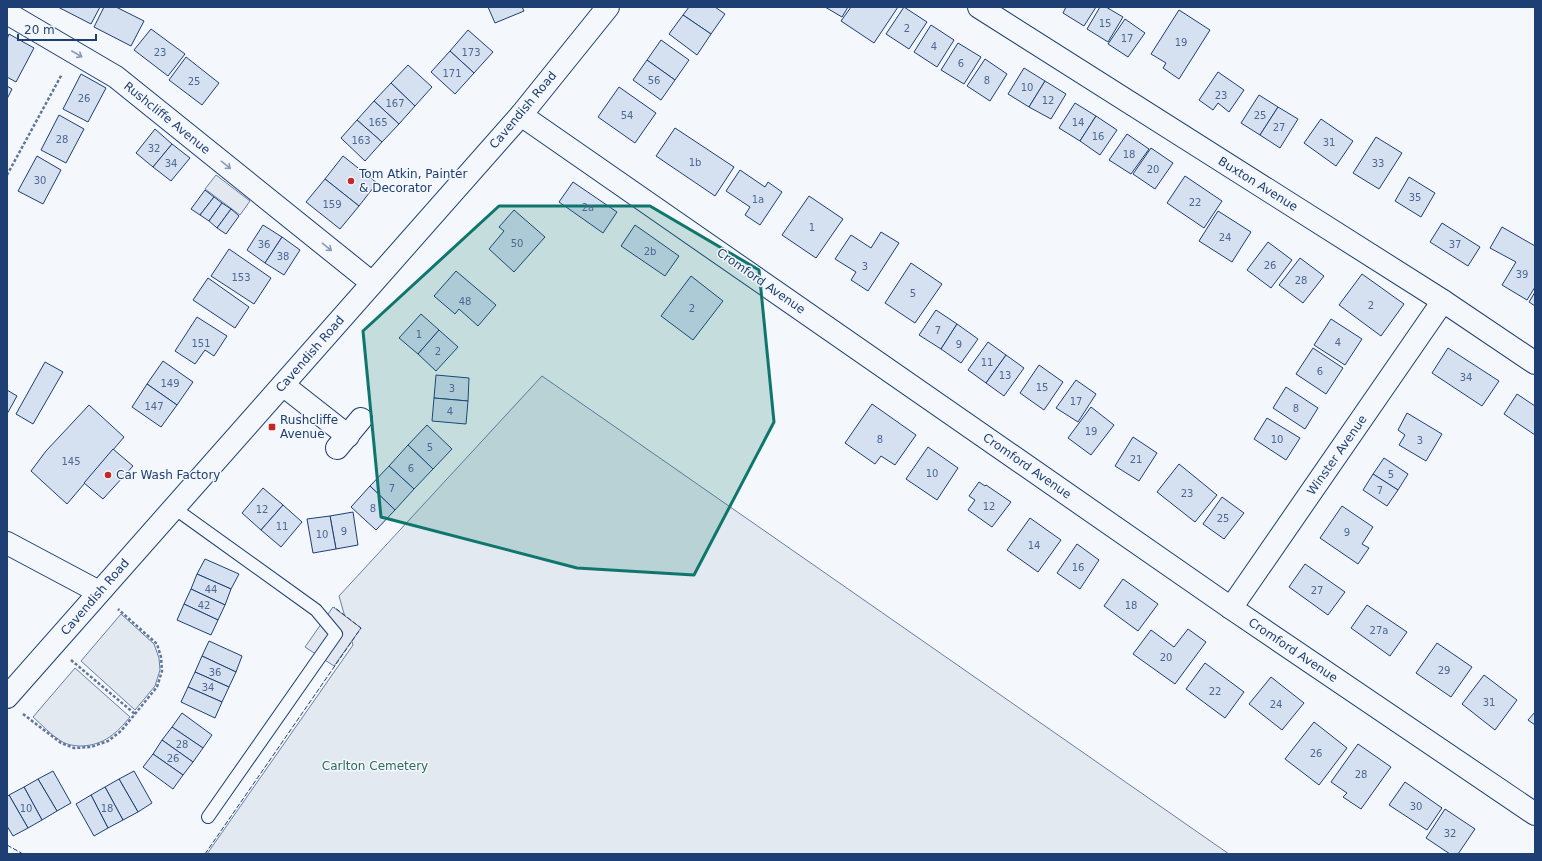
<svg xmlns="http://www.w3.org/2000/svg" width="1542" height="861" font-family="'DejaVu Sans',sans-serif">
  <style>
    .green { fill: #e3e9f0; stroke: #687fa3 }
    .parking { fill: #e3e8f0; stroke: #687fa3 }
    .building { fill: #d5e0f0; stroke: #1d3f73 }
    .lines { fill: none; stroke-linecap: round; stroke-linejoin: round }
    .lane-casing { stroke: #1d3f73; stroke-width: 14 }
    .street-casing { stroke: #1d3f73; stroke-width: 24 }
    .secondary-casing { stroke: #1d3f73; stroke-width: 24 }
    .path { stroke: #5e769c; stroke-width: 2.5; stroke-dasharray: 3 2; stroke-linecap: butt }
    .lane { stroke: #f4f7fb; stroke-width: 12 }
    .street { stroke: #f4f7fb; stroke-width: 22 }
    .secondary { stroke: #f4f7fb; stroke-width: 22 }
    .fence { stroke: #1d3f73; stroke-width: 1; stroke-dasharray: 5 2; stroke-linecap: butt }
    .oneway { stroke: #889bb7 }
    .marked { fill: #0f766e; fill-opacity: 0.2; stroke: #0f766e; stroke-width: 3; stroke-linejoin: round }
    .poi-dot { fill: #c62828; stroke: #f4f7fb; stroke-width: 1.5 }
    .labels { text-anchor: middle; stroke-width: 3; stroke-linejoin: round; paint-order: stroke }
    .number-label { font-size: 10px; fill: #4b6792 }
    .street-label { font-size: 12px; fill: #1d3f73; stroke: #f4f7fb }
    .poi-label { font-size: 12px; fill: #1d3f73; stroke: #f4f7fb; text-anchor: start }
    .park-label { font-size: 12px; fill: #2c6c60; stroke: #f4f7fb }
  </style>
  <rect width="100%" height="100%" fill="#f4f7fb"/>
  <g class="green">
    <path d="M542,376L1229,854H207L353,645L339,596Z"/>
    <path d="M121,614L154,644L159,658L160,670L155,686L135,710L81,661Z"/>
    <path d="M75,668L130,717C117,733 104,745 82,746C75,746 67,745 61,741C51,735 42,725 33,717Z"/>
  </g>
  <g class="parking">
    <path d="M216,175L250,201L240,215L205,189Z"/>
    <path d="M333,607L361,628L334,666L305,647Z"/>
  </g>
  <g class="building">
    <path d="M58,7H100L91,24Z"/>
    <path d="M104,7H116L144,21L131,46L94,27Z"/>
    <path d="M488,7H522L524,11L495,23Z"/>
    <path d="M689,7H715L725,14L711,34L683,15Z"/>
    <path d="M825,7H848L842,17Z"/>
    <path d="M851,7H898L874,43L841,21Z"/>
    <path d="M904,7L927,22L909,49L886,34Z"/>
    <path d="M1066,7H1096L1084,26L1063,13Z"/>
    <path d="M1100,7H1106L1123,17L1108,42L1087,29Z"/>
    <path d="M1179,10L1210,30L1179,79L1163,68L1166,63L1151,54Z"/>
    <path d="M683,15L711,34L697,55L669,34Z"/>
    <path d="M1125,19L1145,33L1128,57L1108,44Z"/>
    <path d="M931,25L954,40L937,67L914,52Z"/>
    <path d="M151,29L185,54L168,76L134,50Z"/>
    <path d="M468,30L493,52L474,73L450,51Z"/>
    <path d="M9,34L34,48L16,82L7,77V39Z"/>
    <path d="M661,40L689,60L675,80L647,60Z"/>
    <path d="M958,43L981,57L964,84L941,70Z"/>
    <path d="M450,51L474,73L455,94L431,72Z"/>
    <path d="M186,57L219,83L202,105L169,80Z"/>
    <path d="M985,59L1007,74L990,101L967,86Z"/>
    <path d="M647,60L675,80L661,100L633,80Z"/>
    <path d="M408,65L432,87L415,106L391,83Z"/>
    <path d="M1024,68L1045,81L1029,107L1008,94Z"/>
    <path d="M1218,72L1244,90L1229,112L1218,103L1213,110L1199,100Z"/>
    <path d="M81,74L106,88L88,122L63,109Z"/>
    <path d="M1045,81L1066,94L1051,119L1029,107Z"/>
    <path d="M391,83L415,106L399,124L374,101Z"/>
    <path d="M7,86L12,89L7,99Z"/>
    <path d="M619,87L656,113L635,143L598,117Z"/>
    <path d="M1259,95L1278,107L1260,135L1241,123Z"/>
    <path d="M374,101L399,124L382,142L357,120Z"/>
    <path d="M1075,103L1096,116L1080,141L1059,128Z"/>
    <path d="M1278,107L1298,119L1280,148L1260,135Z"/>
    <path d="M59,115L84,129L66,163L41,150Z"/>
    <path d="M1096,116L1117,130L1100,155L1080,141Z"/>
    <path d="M1321,119L1353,141L1336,166L1304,143Z"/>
    <path d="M357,120L382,142L365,161L341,138Z"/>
    <path d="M675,128L734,167L715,196L656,156Z"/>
    <path d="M155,129L172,144L153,167L136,153Z"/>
    <path d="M1127,134L1149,149L1131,174L1109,160Z"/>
    <path d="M1376,137L1402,153L1379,189L1353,173Z"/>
    <path d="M172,144L190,158L171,181L153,167Z"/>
    <path d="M1151,148L1173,163L1155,189L1133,174Z"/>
    <path d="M37,156L61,170L43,204L18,191Z"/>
    <path d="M343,156L377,183L359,206L325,179Z"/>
    <path d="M740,170L765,187L768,182L782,192L760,225L745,215L750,207L726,191Z"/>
    <path d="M1185,176L1222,201L1204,228L1167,203Z"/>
    <path d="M1409,177L1435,193L1421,217L1395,201Z"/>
    <path d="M325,179L359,206L340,229L306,202Z"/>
    <path d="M573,182L617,212L603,233L559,202Z"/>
    <path d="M205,190L214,197L200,215L191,209Z"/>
    <path d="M809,196L843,219L816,258L782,235Z"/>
    <path d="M214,197L222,203L209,221L200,215Z"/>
    <path d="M222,203L231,209L217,228L209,221Z"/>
    <path d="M231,209L239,216L226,234L217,228Z"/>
    <path d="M514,210L545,237L514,272L489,249L504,231L499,227Z"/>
    <path d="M1218,211L1251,232L1232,262L1199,241Z"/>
    <path d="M1442,223L1480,247L1468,266L1430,242Z"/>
    <path d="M263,225L282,237L265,263L247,250Z"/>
    <path d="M635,225L679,256L665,276L621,246Z"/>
    <path d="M1502,227L1535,246V287L1527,300L1502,285L1516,262L1490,248Z"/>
    <path d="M881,232L899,243L868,291L851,280L856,272L835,259L851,235L871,248Z"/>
    <path d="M282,237L300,250L284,275L265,263Z"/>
    <path d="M1268,242L1292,260L1271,288L1247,270Z"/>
    <path d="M229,249L271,278L254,304L211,276Z"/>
    <path d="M1300,258L1324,276L1303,303L1279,285Z"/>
    <path d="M911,263L942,284L915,323L885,303Z"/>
    <path d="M456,271L496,305L478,326L459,309L455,314L434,296Z"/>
    <path d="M1362,274L1404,304L1381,336L1339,305Z"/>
    <path d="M691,276L723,301L693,340L661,316Z"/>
    <path d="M208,278L249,307L235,328L193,300Z"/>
    <path d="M1535,292V306L1529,302Z"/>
    <path d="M936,310L957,324L941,349L919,335Z"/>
    <path d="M421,314L439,330L418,354L399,338Z"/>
    <path d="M197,317L227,336L214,356L205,350L195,364L175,351Z"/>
    <path d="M1331,319L1362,339L1345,365L1314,345Z"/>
    <path d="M957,324L978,339L961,363L941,349Z"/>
    <path d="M439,330L458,347L436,371L418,354Z"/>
    <path d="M988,342L1006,355L986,383L968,370Z"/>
    <path d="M1313,348L1343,368L1326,394L1296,374Z"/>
    <path d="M1448,348L1499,381L1482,406L1432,373Z"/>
    <path d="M1006,355L1024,368L1004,396L986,383Z"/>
    <path d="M163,361L193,382L177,405L147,384Z"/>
    <path d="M45,362L63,372L33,424L16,414Z"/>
    <path d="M1039,365L1063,382L1044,410L1020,393Z"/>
    <path d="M436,375L469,378L468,401L434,398Z"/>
    <path d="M1076,380L1096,394L1078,422L1056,408Z"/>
    <path d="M147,384L177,405L161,427L132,407Z"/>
    <path d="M1286,387L1318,408L1305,429L1273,408Z"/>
    <path d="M7,390L17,396L7,414Z"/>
    <path d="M1517,394L1535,406V435L1504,414Z"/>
    <path d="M434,398L468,401L466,424L432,421Z"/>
    <path d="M872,404L916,435L895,465L881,456L875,464L845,443Z"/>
    <path d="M89,405L124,437L67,504L31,471L46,451Z"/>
    <path d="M1091,407L1114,425L1091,455L1068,438Z"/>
    <path d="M1407,413L1442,434L1426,461L1399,445L1405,435L1398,430Z"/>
    <path d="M1267,418L1300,438L1286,460L1254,439Z"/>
    <path d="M427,425L452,449L433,469L408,445Z"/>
    <path d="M1133,437L1157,453L1139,481L1115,466Z"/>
    <path d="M408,445L433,469L414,489L389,466Z"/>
    <path d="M928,447L958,468L937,500L906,479Z"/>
    <path d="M113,449L133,466L103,499L84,483Z"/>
    <path d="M1384,458L1408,474L1398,490L1373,474Z"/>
    <path d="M1179,464L1217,495L1195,522L1157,492Z"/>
    <path d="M389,466L414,489L395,510L370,486Z"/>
    <path d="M1373,474L1398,490L1387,506L1363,490Z"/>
    <path d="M979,482L985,486L986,485L1011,502L992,527L968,510L975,500L969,496Z"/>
    <path d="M370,486L395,510L376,530L351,507Z"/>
    <path d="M263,488L283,505L261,530L242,513Z"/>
    <path d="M1222,497L1244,513L1224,539L1203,524Z"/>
    <path d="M283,505L302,522L281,547L261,530Z"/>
    <path d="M1342,506L1373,527L1362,544L1369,548L1358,564L1320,538Z"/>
    <path d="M353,512L358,545L336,549L330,516Z"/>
    <path d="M330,516L336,549L313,553L307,519Z"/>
    <path d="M1030,518L1061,540L1038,572L1007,550Z"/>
    <path d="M1077,544L1099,560L1080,589L1057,573Z"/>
    <path d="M205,559L239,574L231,589L197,574Z"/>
    <path d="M1305,564L1345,592L1328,615L1289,587Z"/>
    <path d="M197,574L231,589L225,605L191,589Z"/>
    <path d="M1123,579L1158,604L1138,631L1104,606Z"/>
    <path d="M191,589L225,605L218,620L184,604Z"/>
    <path d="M184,604L218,620L211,635L177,620Z"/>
    <path d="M1367,605L1407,632L1390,656L1351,628Z"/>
    <path d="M1188,629L1206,642L1175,684L1133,654L1151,630L1174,647Z"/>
    <path d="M209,641L242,656L236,672L202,656Z"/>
    <path d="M1437,643L1472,667L1451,697L1416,673Z"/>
    <path d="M202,656L236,672L229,687L195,672Z"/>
    <path d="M1205,663L1244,692L1225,718L1186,689Z"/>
    <path d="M195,672L229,687L222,702L188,687Z"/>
    <path d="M1484,675L1517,700L1495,730L1462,704Z"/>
    <path d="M1271,677L1304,703L1282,730L1249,704Z"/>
    <path d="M188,687L222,702L215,718L181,702Z"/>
    <path d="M1535,712V725L1528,720Z"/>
    <path d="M182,713L212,735L203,748L172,727Z"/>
    <path d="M1314,722L1347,748L1319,785L1285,759Z"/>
    <path d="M172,727L203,748L193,762L162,740Z"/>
    <path d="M162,740L193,762L183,775L153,754Z"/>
    <path d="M1358,744L1391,767L1361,809L1343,797L1347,793L1331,782Z"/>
    <path d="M153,754L183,775L173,789L143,767Z"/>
    <path d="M53,771L71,803L57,811L38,779Z"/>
    <path d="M134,771L152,803L138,812L119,779Z"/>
    <path d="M38,779L57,811L42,820L24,787Z"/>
    <path d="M119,779L138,812L123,820L105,787Z"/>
    <path d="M1405,782L1442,808L1427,830L1389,805Z"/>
    <path d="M24,787L42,820L28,828L9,795Z"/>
    <path d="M105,787L123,820L108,828L91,795Z"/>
    <path d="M9,795L28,828L13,836L7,826V797Z"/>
    <path d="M91,795L108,828L94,836L76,804Z"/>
    <path d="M1445,809L1475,829L1458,854H1450L1426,838Z"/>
  </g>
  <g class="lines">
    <g class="lane-casing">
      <path id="lane" d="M174,508L316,610L336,634L208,817"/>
    </g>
    <g class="street-casing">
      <g id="street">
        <path d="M979,7L1443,301L1535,363"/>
        <path d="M7,13L116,77L372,283"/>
        <path d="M521,115L1231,608L1535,814"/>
        <path d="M283,385L348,436"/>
        <path d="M337,448L361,419"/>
        <path d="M7,543L99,592"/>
        <path d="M1231,608L1443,301"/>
      </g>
    </g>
    <g class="secondary-casing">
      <path id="secondary" d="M7,697L521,115L608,7"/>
    </g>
    <g class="path">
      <path d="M7,175L62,74"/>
      <path d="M71,660L135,714"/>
      <path d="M23,714L61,743L74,748L91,747L108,741L121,731L157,687L162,671L161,657L157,644L118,609"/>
    </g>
    <use href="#lane" class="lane"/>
    <use href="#street" class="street"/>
    <use href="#secondary" class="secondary"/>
    <g class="fence">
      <path d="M7,845L23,854"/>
      <path d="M205,854L361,628L334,607"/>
    </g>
  </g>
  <defs><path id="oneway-shaft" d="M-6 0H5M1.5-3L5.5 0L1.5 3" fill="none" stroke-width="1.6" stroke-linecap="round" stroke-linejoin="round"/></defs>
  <g class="oneway">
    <use href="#oneway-shaft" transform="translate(77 54) rotate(30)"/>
    <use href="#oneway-shaft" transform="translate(226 165) rotate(39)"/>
    <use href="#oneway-shaft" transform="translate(327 247) rotate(39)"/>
  </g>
  <path class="marked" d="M499,206H650L759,270L774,422L694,575L577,568L381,517L363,331Z"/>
  <g class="poi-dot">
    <circle cx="351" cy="181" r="4"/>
    <rect x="268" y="423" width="8" height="8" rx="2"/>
    <circle cx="108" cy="475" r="4"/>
  </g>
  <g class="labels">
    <g class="number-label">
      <text x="1105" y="27">15</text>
      <text x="907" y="32">2</text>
      <text x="1127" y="42">17</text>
      <text x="1181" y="46">19</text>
      <text x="934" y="50">4</text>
      <text x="160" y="56">23</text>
      <text x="471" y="56">173</text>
      <text x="961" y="67">6</text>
      <text x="452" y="77">171</text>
      <text x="654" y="84">56</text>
      <text x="987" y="84">8</text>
      <text x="194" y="85">25</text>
      <text x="1027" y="91">10</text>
      <text x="1221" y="99">23</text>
      <text x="84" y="102">26</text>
      <text x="1048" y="104">12</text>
      <text x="395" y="107">167</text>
      <text x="627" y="119">54</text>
      <text x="1260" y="119">25</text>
      <text x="378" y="126">165</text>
      <text x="1078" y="126">14</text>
      <text x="1279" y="131">27</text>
      <text x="1098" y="140">16</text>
      <text x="62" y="143">28</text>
      <text x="361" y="144">163</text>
      <text x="1329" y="146">31</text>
      <text x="154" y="152">32</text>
      <text x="1129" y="158">18</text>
      <text x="695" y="166">1b</text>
      <text x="171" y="167">34</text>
      <text x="1378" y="167">33</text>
      <text x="1153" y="173">20</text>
      <text x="40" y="184">30</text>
      <text x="1415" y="201">35</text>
      <text x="758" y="203">1a</text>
      <text x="1195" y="206">22</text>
      <text x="332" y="208">159</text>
      <text x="588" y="211">2a</text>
      <text x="812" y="231">1</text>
      <text x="1225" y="241">24</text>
      <text x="517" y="247">50</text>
      <text x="264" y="248">36</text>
      <text x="1455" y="248">37</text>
      <text x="650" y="255">2b</text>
      <text x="283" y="260">38</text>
      <text x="1270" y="269">26</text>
      <text x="865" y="270">3</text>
      <text x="1522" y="278">39</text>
      <text x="241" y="281">153</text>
      <text x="1301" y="284">28</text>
      <text x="913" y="297">5</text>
      <text x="465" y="305">48</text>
      <text x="1371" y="309">2</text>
      <text x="692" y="312">2</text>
      <text x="938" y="334">7</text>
      <text x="419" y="338">1</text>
      <text x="1338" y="346">4</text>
      <text x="201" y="347">151</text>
      <text x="959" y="348">9</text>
      <text x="438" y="355">2</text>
      <text x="987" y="366">11</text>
      <text x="1320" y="375">6</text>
      <text x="1005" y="379">13</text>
      <text x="1466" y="381">34</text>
      <text x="170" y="387">149</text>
      <text x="1042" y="391">15</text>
      <text x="452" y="392">3</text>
      <text x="1076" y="405">17</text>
      <text x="154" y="410">147</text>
      <text x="1296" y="412">8</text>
      <text x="450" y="415">4</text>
      <text x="1091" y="435">19</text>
      <text x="880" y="443">8</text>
      <text x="1277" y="443">10</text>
      <text x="1420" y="444">3</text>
      <text x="430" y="451">5</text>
      <text x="1136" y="463">21</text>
      <text x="71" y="465">145</text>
      <text x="411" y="472">6</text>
      <text x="932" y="477">10</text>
      <text x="1391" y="478">5</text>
      <text x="392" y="492">7</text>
      <text x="1380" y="494">7</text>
      <text x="1187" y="497">23</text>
      <text x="989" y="510">12</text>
      <text x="373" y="512">8</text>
      <text x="262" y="513">12</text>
      <text x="1223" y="522">25</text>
      <text x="282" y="530">11</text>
      <text x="344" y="535">9</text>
      <text x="1347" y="536">9</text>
      <text x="322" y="538">10</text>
      <text x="1034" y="549">14</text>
      <text x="1078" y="571">16</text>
      <text x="211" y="593">44</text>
      <text x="1317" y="594">27</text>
      <text x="204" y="609">42</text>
      <text x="1131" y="609">18</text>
      <text x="1379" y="634">27a</text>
      <text x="1166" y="661">20</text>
      <text x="1444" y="674">29</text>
      <text x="215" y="676">36</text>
      <text x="208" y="691">34</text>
      <text x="1215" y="695">22</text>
      <text x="1489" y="706">31</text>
      <text x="1276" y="708">24</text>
      <text x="182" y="748">28</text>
      <text x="1316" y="757">26</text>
      <text x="173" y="762">26</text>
      <text x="1361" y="778">28</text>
      <text x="1416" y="810">30</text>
      <text x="26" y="812">10</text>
      <text x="107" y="812">18</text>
      <text x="1450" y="837">32</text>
    </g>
    <g class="street-label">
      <text transform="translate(523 110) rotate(-50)" y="4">Cavendish Road</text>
      <text transform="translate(167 118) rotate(39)" y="4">Rushcliffe Avenue</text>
      <text transform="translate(1258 184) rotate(32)" y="4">Buxton Avenue</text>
      <text transform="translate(761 281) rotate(35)" y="4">Cromford Avenue</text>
      <text transform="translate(310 354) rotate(-49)" y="4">Cavendish Road</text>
      <text transform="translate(1337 455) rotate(-55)" y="4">Winster Avenue</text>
      <text transform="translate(1027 466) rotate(35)" y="4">Cromford Avenue</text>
      <text transform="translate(95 597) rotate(-49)" y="4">Cavendish Road</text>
      <text transform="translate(1293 650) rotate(34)" y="4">Cromford Avenue</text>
    </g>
    <g class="poi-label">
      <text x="359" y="178">Tom Atkin, Painter<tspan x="359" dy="14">&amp; Decorator</tspan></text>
      <text x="280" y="424">Rushcliffe<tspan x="280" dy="14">Avenue</tspan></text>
      <text x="116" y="479">Car Wash Factory</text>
    </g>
    <g class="park-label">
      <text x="375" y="770">Carlton Cemetery</text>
    </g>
  </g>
  <rect width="1542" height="861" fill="none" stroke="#1d3f73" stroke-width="16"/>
  <path d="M18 34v6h78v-6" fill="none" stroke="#1d3f73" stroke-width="2"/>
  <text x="24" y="34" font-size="12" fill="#1d3f73" stroke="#f4f7fb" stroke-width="3" paint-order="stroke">20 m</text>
</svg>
